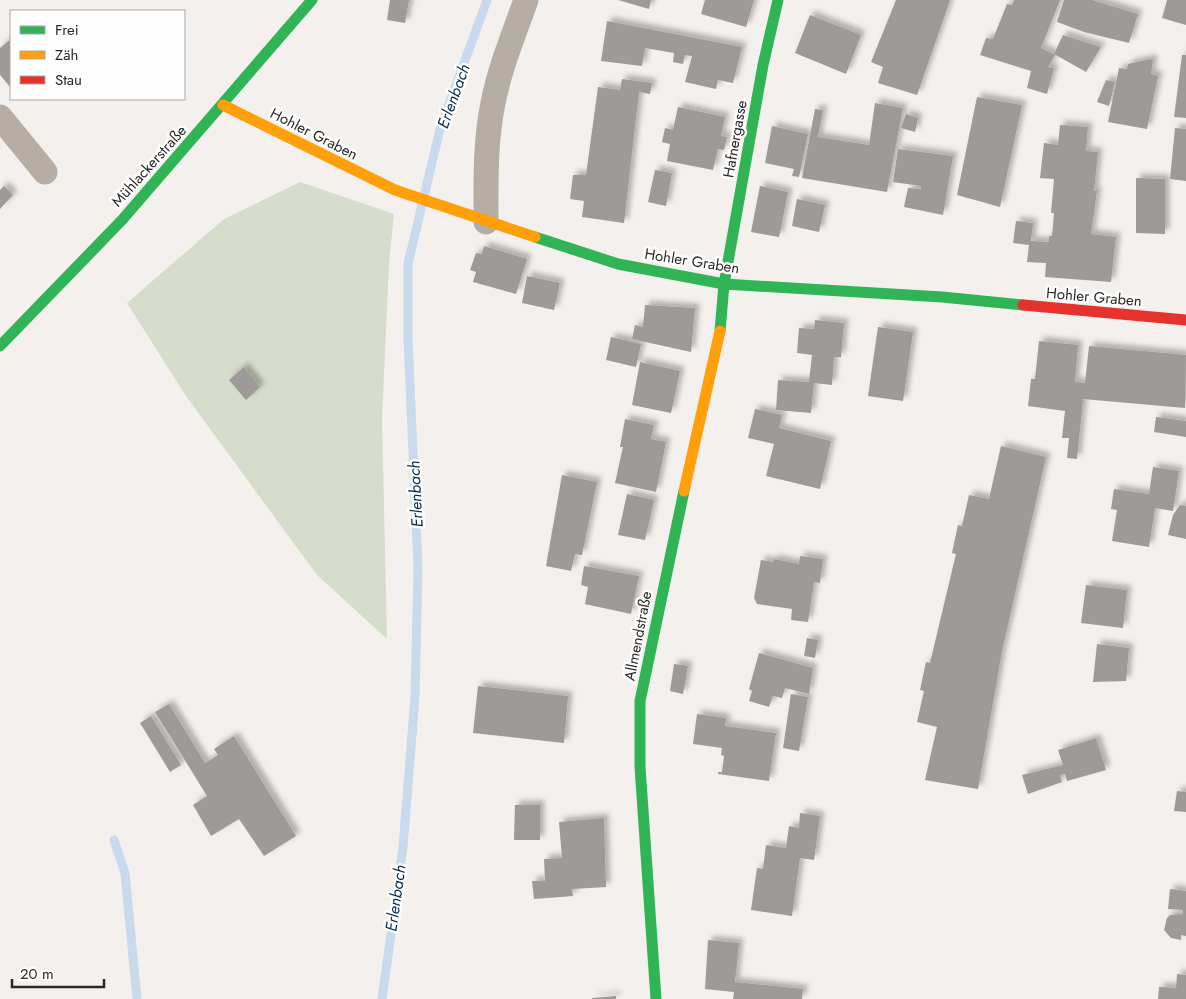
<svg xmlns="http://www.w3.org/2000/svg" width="1186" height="999" font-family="Jost,sans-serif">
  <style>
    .green { fill: #d6ddcb }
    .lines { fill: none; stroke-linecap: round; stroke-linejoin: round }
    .stream { stroke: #c9d9ee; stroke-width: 9 }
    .building { fill: #9d9a98; filter: url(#shadow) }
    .street { stroke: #b6aea5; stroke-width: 25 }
    .fast { stroke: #30b455; stroke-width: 11 }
    .slow { stroke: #ff9f0a; stroke-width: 11 }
    .jam { stroke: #e5322d; stroke-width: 11 }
    .labels { text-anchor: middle; stroke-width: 5; stroke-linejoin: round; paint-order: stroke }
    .street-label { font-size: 15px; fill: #2b2827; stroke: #fefefe }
    .water-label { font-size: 16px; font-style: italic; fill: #062b52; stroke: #fefefe }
  </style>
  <defs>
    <filter id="shadow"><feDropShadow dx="4.5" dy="-4.5" stdDeviation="2.5" flood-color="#0004"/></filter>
  </defs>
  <rect width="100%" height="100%" fill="#f4f0ee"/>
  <path class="green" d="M300,182L394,214L389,264L382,418L387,639L317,575L186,396L127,303L224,219Z"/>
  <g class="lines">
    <g class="stream">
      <path d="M114,840L125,873L137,999"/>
      <path d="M382,999L403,847L415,697L418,567L408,339V264L440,129L487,0"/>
    </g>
  </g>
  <g class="building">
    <path d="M390,0H409L405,23L387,20Z"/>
    <path d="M618,0H651L649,9Z"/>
    <path d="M705,0H754L746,27L701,14Z"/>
    <path d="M896,0H950L917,95L878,83L883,67L871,62Z"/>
    <path d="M1014,0H1060L1041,48L1055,55L1048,67L1054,68L1047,94L1027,88L1031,71L980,55L986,38L993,39L1007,4L1012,5Z"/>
    <path d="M1064,0H1092L1138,14L1129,43L1084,32L1057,22Z"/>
    <path d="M1167,0H1186V25L1162,18Z"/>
    <path d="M810,15L861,35L846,74L795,53Z"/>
    <path d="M607,21L742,47L733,83L718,80L716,89L685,82L692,56L685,55L683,64L673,62L674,53L645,48L642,66L601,61Z"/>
    <path d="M1063,35L1101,47L1086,72L1054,54Z"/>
    <path d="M11,39V88L0,75V48Z"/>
    <path d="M1182,55H1186V118L1174,117Z"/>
    <path d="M1150,59L1153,60L1151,74L1158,76L1147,129L1108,122L1119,68L1127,69L1128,64Z"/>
    <path d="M622,79L652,83L650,94L639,92L624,223L582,217L584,201L570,199L573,175H586L598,87L620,90Z"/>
    <path d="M1106,80L1115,82L1109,106L1097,102Z"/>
    <path d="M977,97L1022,105L1000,207L957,195Z"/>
    <path d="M875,103L903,108L887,192L802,178L815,109L823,110L818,137L869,145Z"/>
    <path d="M678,107L725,117L721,136L727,137L724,150L718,149L713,170L667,161L670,144L662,142L665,128L673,130Z"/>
    <path d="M906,114L918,118L915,132L901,128Z"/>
    <path d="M1060,125L1088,127L1086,151L1098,152L1094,191H1097L1091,234L1116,237L1111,282L1045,277L1046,263L1027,262L1029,245L1013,243L1016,221L1033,223L1031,241L1049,242V236H1052L1054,213H1051L1054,179L1040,178L1044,143L1058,145Z"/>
    <path d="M772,126L808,134L799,177L792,176L794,169L765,163Z"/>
    <path d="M1175,128L1186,129V181L1170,179Z"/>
    <path d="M898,149L953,156L943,215L904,207L908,188L921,189V186L893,182Z"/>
    <path d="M655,170L672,173L666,206L648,202Z"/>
    <path d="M1136,178L1165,179V234L1136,233Z"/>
    <path d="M4,186L13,195L0,209V190Z"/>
    <path d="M760,186L788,192L779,237L751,232Z"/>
    <path d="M797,199L825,205L819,232L792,226Z"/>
    <path d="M484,246L527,259L516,294L473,282L476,272L470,270L476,253L482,254Z"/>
    <path d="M527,276L560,283L554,310L522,303Z"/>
    <path d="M645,305L695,308L691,352L632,339L635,325L643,327Z"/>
    <path d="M815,320L844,323L841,357H834L832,385L814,383L811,413L776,410L778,380L809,382L812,355L797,353L799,328L814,329Z"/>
    <path d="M878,327L913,332L903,401L868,396Z"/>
    <path d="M611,337L641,344L636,367L606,360Z"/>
    <path d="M1039,341L1078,345L1075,382L1085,383L1089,346L1186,355L1185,408L1083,399L1077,459L1067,458L1069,438H1062L1065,411L1028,406L1031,379H1035Z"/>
    <path d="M640,362L680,371L671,413L632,405Z"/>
    <path d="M244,367L260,387L246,400L229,380Z"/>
    <path d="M755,409L782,415L779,428L831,441L820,489L766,476L774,444L748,438Z"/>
    <path d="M1156,417L1186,421V437L1154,432Z"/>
    <path d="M625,419L654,425L651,439L666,442L656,492L615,483L623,447H620Z"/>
    <path d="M1001,446L1046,457L1002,651L978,789L925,780L937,727L917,722L924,691L920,690L926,662L930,663L956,554L952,553L958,525L962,526L969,495L989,499Z"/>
    <path d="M1153,467L1179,471L1173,511L1155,508L1149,547L1112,541L1117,510L1111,509L1114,489L1149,494Z"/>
    <path d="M562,475L597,482L582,555L575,554L571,571L546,566Z"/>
    <path d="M627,494L654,500L645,540L618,535Z"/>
    <path d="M1180,505L1186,506V539L1168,535L1173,515Z"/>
    <path d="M800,556L823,559L820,583L814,582L808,622L791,620L792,609L757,604L754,598L761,560L773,562L774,559L799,564Z"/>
    <path d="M584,566L639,576L631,614L585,604L588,587L581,585Z"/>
    <path d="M1086,585L1127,590L1123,628L1081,623Z"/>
    <path d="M807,638L818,640L815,658L804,656Z"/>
    <path d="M1097,644L1129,648L1126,681L1093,682Z"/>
    <path d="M759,653L813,668L809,694L785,688L782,698L773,696L769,707L749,701L752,691L749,689Z"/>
    <path d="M674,664L688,666L683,694L670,691Z"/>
    <path d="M478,686L568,696L564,743L473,733Z"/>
    <path d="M791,694L808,697L799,751L783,748Z"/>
    <path d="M169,704L205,763L218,755L214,749L234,736L296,836L264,856L239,819L211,836L193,805L207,796L155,712Z"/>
    <path d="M697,714L726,718L725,726L776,733L769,781L718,774V772H722L724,756L721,755L722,748L693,744Z"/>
    <path d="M151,716L181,765L170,772L140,723Z"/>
    <path d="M1096,738L1106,770L1067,781L1065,774L1060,775L1062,782L1028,794L1022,775L1063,765L1058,750Z"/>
    <path d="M1177,791L1186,792V812L1174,811Z"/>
    <path d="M515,805H540V840H514Z"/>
    <path d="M800,813L820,816L814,860L800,858L792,916L751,910L757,868L763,869L766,845L786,848L789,826L799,828Z"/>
    <path d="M604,818L606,887L572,889L573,896L534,899L532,881H545L544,859L562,858L559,822Z"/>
    <path d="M1170,889L1186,891V936L1181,935V940L1171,938L1164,930L1167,918L1170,915L1183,914V910L1168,909Z"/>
    <path d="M708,940L739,943L735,982L803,989L802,999H733L734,992L705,989Z"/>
    <path d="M1177,974L1186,975V999H1158L1159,987L1176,988Z"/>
    <path d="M616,996V999H592V998Z"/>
  </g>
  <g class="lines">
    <g class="street">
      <path d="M0,117L45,172"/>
      <path d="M486,222C486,182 485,142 493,103C500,67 514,34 526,0"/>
    </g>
    <g class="fast">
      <path d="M535,237L618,264L724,284L942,297L1023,305"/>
      <path d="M720,331L724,284L763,65L778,0"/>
      <path d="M0,346L122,220L312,0"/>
      <path d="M656,999L640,767V701L684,491"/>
    </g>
    <g class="slow">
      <path d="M223,105L395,190L535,237"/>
      <path d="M684,491L720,331"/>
    </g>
    <path class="jam" d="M1023,305L1186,320"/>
  </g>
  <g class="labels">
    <g class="street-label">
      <text transform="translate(314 134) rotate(27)" y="5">Hohler Graben</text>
      <text transform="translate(735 139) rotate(-80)" y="5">Hafnergasse</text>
      <text transform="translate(149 166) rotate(-48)" y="5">Mühlackerstraße</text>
      <text transform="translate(692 261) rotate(9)" y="5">Hohler Graben</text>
      <text transform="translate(1094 297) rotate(5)" y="5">Hohler Graben</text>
      <text transform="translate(638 636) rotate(-79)" y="5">Allmendstraße</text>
    </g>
    <g class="water-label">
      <text transform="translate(453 96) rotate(-70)" y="6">Erlenbach</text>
      <text transform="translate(415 494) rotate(-93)" y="6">Erlenbach</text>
      <text transform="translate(395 898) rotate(-82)" y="6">Erlenbach</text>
    </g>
  </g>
  <rect x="10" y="10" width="175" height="90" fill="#fefefe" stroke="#aaa8a8"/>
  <rect x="20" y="26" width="25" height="8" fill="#30b455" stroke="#aaa8a8"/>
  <text x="55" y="35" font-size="15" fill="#2b2827">Frei</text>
  <rect x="20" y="51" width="25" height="8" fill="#ff9f0a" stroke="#aaa8a8"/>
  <text x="55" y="60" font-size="15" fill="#2b2827">Zäh</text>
  <rect x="20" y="76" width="25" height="8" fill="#e5322d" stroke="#aaa8a8"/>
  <text x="55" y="85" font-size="15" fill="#2b2827">Stau</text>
  <path d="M12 979v8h92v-8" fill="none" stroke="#2b2827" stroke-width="2.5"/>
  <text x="20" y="979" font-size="15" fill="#2b2827" stroke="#fefefe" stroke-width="4" paint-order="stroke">20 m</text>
</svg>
